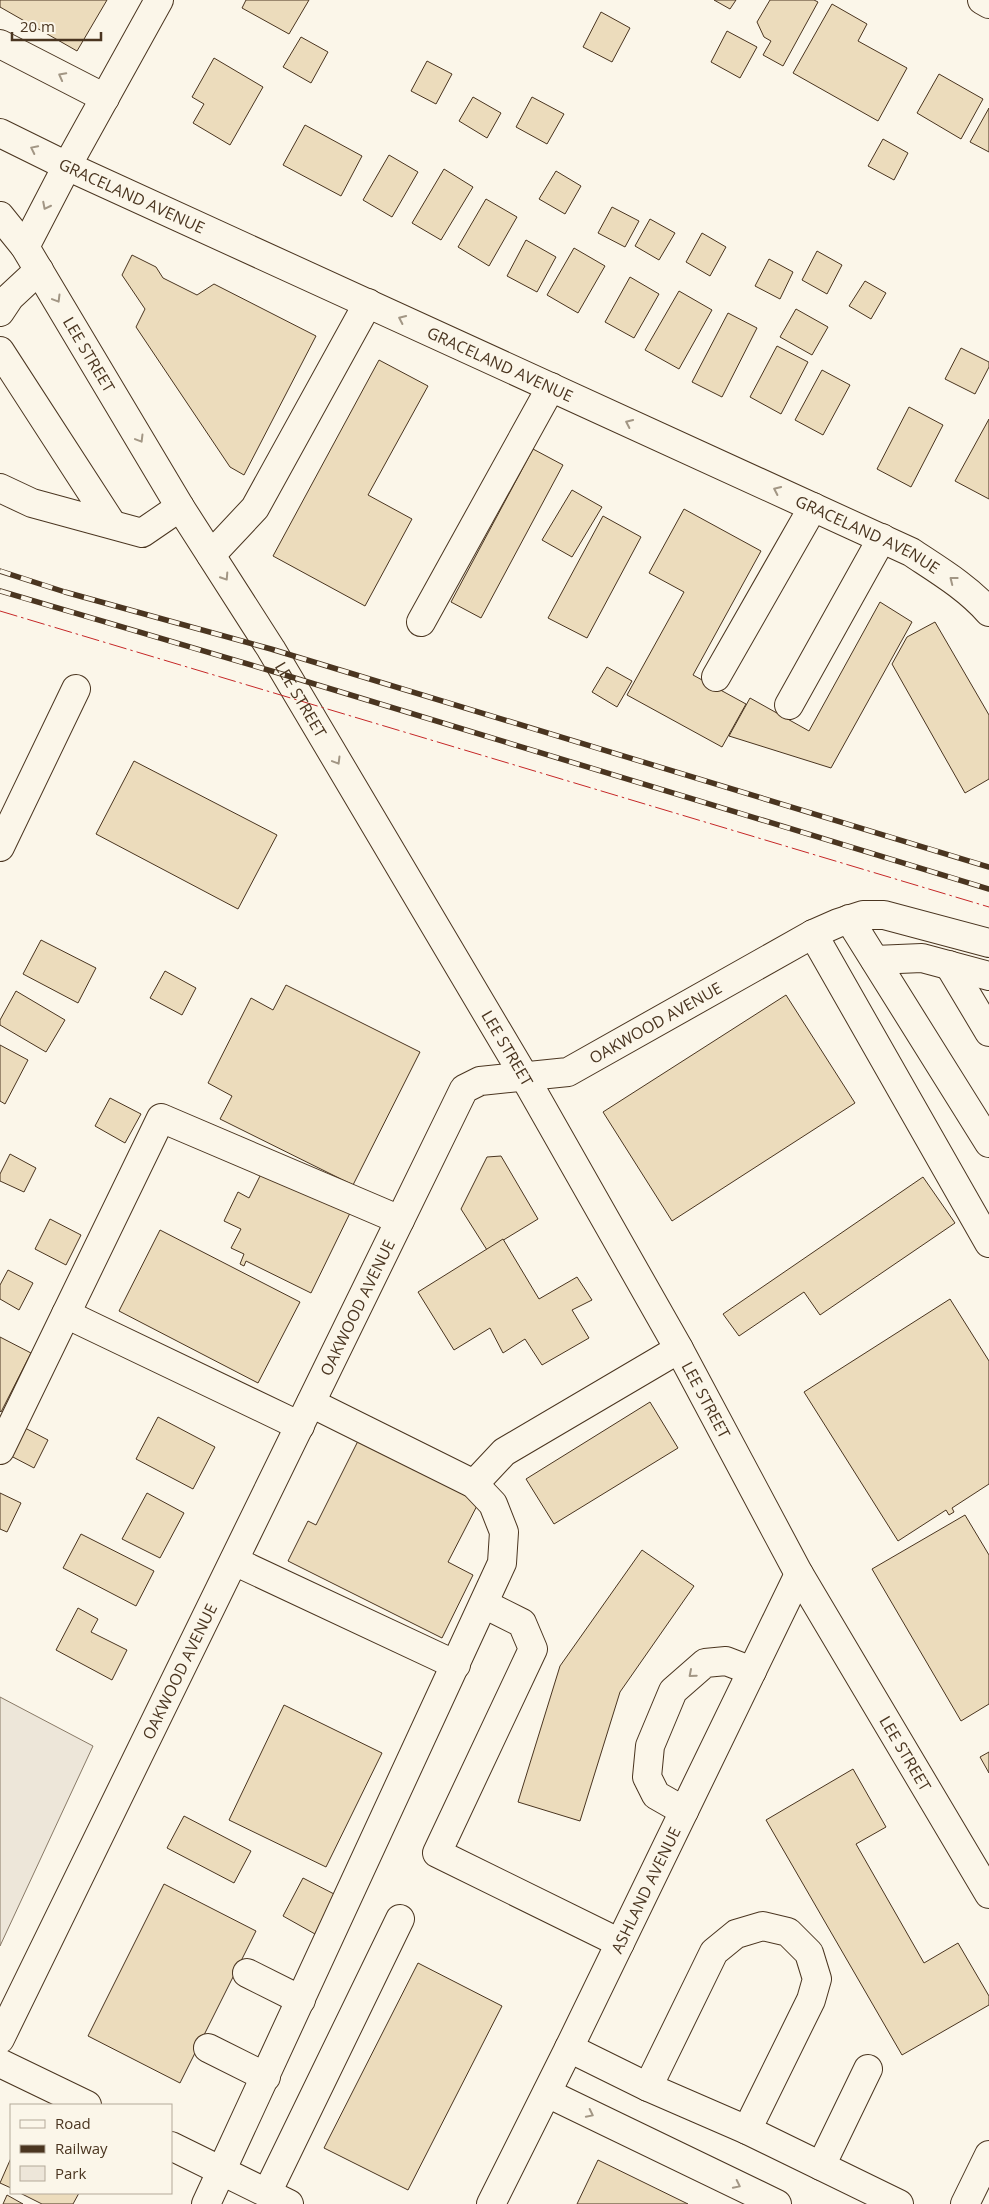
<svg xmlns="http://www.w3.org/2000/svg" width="989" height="2204" font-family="'Open Sans',sans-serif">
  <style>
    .green { fill: #ede6d9; stroke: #887966 }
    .building { fill: #ecdcbc; stroke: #4a3520 }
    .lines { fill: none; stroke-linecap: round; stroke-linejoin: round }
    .minor-casing { stroke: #4a3520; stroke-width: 30 }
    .major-casing { stroke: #4a3520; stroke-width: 30 }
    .minor { stroke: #fbf6e9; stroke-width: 28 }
    .major { stroke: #fbf6e9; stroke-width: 28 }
    .rail-casing { stroke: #4a3520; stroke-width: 5.5 }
    .rail { stroke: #fbf6e9; stroke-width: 4; stroke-dasharray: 11; stroke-linecap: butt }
    .power { stroke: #c62828; stroke-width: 1; stroke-dasharray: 18 4 2.5 4; stroke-linecap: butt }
    .oneway { stroke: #a29684 }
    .labels { text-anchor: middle; stroke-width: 4; stroke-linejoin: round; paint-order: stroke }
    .street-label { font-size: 16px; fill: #4a3520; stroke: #fbf6e9 }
  </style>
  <rect width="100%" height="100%" fill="#fbf6e9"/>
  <path class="green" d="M0,1697L93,1746L0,1946Z"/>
  <g class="building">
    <path d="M0,0H107L77,51L0,7Z"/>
    <path d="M246,0H309L289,34L242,8Z"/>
    <path d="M714,0H736L730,9Z"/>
    <path d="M770,0H814L818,2L783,66L763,55L771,41L764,37L757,22Z"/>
    <path d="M832,4L867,24L858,41L907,68L878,121L793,73Z"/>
    <path d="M601,12L630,28L612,62L583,47Z"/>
    <path d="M727,31L757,47L740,78L711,62Z"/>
    <path d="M301,37L328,52L311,83L283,67Z"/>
    <path d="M214,58L263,87L230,145L193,123L204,104L192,97Z"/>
    <path d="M427,61L452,74L436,104L411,91Z"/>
    <path d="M939,74L983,99L961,139L917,113Z"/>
    <path d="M473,97L501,113L487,138L459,121Z"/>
    <path d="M532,97L564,114L547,144L516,127Z"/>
    <path d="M989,108V152L970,142Z"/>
    <path d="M305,125L362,156L341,196L283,165Z"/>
    <path d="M883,139L908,153L894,180L868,166Z"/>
    <path d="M389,155L418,172L392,217L363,200Z"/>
    <path d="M444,169L473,187L441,240L412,223Z"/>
    <path d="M556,171L581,186L565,214L539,199Z"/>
    <path d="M486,199L517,217L489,266L458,247Z"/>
    <path d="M612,207L639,221L625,247L598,233Z"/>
    <path d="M650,219L675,233L659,260L635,246Z"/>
    <path d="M702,233L726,247L710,276L686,262Z"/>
    <path d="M526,240L556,257L537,292L507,276Z"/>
    <path d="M574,248L605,266L578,313L547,295Z"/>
    <path d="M817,251L842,265L827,294L802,280Z"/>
    <path d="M132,255L156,267L163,278L197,295L214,284L316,336L244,475L230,467L136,327L145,309L122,275Z"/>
    <path d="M769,259L793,272L780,299L755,286Z"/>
    <path d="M630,277L659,294L634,338L605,322Z"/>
    <path d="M865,281L886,293L871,319L849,306Z"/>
    <path d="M679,291L712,310L679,369L645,350Z"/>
    <path d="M796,309L828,327L812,355L780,337Z"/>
    <path d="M728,313L757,328L722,397L692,382Z"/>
    <path d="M777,346L808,362L781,414L750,397Z"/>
    <path d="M961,348L989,362V367L975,394L945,379Z"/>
    <path d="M379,360L428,386L368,495L412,519L365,606L273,556Z"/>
    <path d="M822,370L850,385L823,435L795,420Z"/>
    <path d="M909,407L943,425L911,487L877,469Z"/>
    <path d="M989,419V499L955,481Z"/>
    <path d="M533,449L563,465L481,618L451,602Z"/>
    <path d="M572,490L602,507L572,557L542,540Z"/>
    <path d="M684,509L761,551L693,675L746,704L722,747L627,695L684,592L649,573Z"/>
    <path d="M603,516L641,537L587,638L548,618Z"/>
    <path d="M880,602L912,622L831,768L729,736L750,698L809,731Z"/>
    <path d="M935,622L989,715V779L965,793L892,664L907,637Z"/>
    <path d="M607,667L632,681L617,707L592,692Z"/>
    <path d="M134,761L277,835L238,909L96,834Z"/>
    <path d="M41,940L96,968L78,1003L23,974Z"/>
    <path d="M165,971L196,988L182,1015L150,998Z"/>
    <path d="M286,985L420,1052L353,1185L220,1119L232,1096L208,1083L251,998L273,1010Z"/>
    <path d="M16,991L65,1020L46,1052L0,1025V1020Z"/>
    <path d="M786,995L855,1103L672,1221L603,1112Z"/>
    <path d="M0,1045L28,1060L5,1104L0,1101Z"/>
    <path d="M110,1098L141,1114L125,1143L95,1126Z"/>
    <path d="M10,1154L36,1168L24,1192L0,1181V1174Z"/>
    <path d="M501,1156L538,1219L487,1250L461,1209L487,1157Z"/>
    <path d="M265,1166L352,1209L311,1293L246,1261L244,1266L240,1264L244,1254L231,1248L241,1229L224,1221L238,1192L249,1198Z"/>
    <path d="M923,1177L955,1223L820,1315L804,1292L739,1336L723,1314Z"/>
    <path d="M50,1219L81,1235L66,1265L35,1249Z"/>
    <path d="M160,1230L300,1302L258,1383L119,1311Z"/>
    <path d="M503,1239L539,1299L577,1277L592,1300L572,1310L589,1338L542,1365L525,1339L503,1353L490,1328L454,1350L418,1292Z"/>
    <path d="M8,1270L33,1283L19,1310L0,1299V1285Z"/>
    <path d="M950,1299L989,1361V1484L952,1508L954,1512L949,1515L946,1510L898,1541L804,1392Z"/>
    <path d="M0,1337L31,1353L1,1412L0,1411Z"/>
    <path d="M650,1402L678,1448L554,1524L526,1479Z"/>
    <path d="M158,1417L215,1447L193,1489L136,1459Z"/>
    <path d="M25,1428L48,1440L34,1468L11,1456Z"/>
    <path d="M360,1437L481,1498L448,1562L473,1575L442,1638L288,1561L308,1521L316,1525Z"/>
    <path d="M0,1493L21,1503L7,1532L0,1529Z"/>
    <path d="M147,1493L184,1513L160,1558L122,1539Z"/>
    <path d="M965,1515L989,1555V1704L961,1721L872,1569Z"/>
    <path d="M81,1534L154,1571L136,1606L63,1568Z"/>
    <path d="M642,1550L694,1586L620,1692L580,1821L518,1802L560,1666Z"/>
    <path d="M78,1608L98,1619L91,1632L127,1650L112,1680L56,1650Z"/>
    <path d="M284,1705L382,1753L326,1867L229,1820Z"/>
    <path d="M989,1752V1773L980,1757Z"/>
    <path d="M853,1769L886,1827L856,1844L924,1963L958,1943L989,1996V2005L902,2055L766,1820Z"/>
    <path d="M184,1816L251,1851L234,1883L167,1848Z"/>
    <path d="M303,1878L336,1895L315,1934L283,1916Z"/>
    <path d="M164,1884L256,1931L180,2083L88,2036Z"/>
    <path d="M418,1963L502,2006L408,2190L324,2148Z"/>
    <path d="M11,2158V2188L0,2183Z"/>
    <path d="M598,2160L688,2204H577Z"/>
    <path d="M20,2193H79L73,2204H42Z"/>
    <path d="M7,2195L23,2204H3Z"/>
  </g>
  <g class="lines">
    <g class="minor-casing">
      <g id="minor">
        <path d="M982,0L989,4"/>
        <path d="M0,44L105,98"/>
        <path d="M25,247L67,166L159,0"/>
        <path d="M0,312L10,297L39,270"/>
        <path d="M0,351L112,524"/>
        <path d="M0,488L32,503L142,533L180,507"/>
        <path d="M211,555L255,508L368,303"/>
        <path d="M421,622L551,387"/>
        <path d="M716,677L813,507"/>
        <path d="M789,705L882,538"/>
        <path d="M0,847L76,689"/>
        <path d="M849,919L989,1143"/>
        <path d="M813,934L989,1243"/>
        <path d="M875,960L922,958L989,976"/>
        <path d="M949,965L989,1032"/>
        <path d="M66,1314L300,1426"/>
        <path d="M0,1450L161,1118L400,1220"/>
        <path d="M474,1484L504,1452L679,1349"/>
        <path d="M234,1561L456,1665"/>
        <path d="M484,1604L522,1623L533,1649L437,1853L620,1943"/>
        <path d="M684,1811L656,1795L647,1777L650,1746L673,1691L705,1663L726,1661L752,1671"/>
        <path d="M247,1973L301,2000"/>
        <path id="s1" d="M0,2039L464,1089L480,1081L568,1072L813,934L838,923L863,915H884L989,943"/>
        <path d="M208,2048L266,2077"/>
        <path d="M569,2048L648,2087L747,2130L899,2204"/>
        <path d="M0,2063L87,2105"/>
        <path d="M648,2087L714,1952L736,1934L763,1926L788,1932L809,1953L817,1979L811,2000L747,2130"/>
        <path d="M547,2093L777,2204"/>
        <path d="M171,2146L289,2204"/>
        <path d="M821,2166L868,2069"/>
        <path d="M267,2193L400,1919"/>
        <path d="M206,2204L502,1563L504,1532L493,1504L474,1484L311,1403"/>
        <path id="s2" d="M491,2204L569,2048L799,1574"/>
        <path d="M965,2204L989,2155"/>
      </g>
    </g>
    <g class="major-casing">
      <g id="major">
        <path id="s3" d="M0,133L67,166L911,552C938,570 967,587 989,612"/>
        <path id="s4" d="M0,216L25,247L180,507L271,649L524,1076L679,1349L799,1574L989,1894"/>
      </g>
    </g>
    <use href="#minor" class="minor"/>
    <use href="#major" class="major"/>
    <g class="rail-casing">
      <g id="rail">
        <path d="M0,571L65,592L271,649L989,867"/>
        <path d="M0,591L285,675L989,889"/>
      </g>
    </g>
    <use href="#rail" class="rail"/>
    <path class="power" d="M0,611L989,907"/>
  </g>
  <defs><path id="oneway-chevron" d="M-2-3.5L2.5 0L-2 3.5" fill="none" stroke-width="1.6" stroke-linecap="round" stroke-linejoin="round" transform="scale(1.25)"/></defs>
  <g class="oneway">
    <use href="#oneway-chevron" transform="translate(62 76) rotate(-152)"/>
    <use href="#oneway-chevron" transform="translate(34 149) rotate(-154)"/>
    <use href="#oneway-chevron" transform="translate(46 206) rotate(117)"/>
    <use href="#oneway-chevron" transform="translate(57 299) rotate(59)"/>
    <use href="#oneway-chevron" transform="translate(402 319) rotate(-155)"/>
    <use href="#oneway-chevron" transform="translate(629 423) rotate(-155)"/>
    <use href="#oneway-chevron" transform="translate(140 439) rotate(59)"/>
    <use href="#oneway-chevron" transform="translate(777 490) rotate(-155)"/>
    <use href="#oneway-chevron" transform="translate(225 577) rotate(57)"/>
    <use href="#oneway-chevron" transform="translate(953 580) rotate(-142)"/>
    <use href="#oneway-chevron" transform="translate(337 761) rotate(59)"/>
    <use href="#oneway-chevron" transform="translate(692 1674) rotate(139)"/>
    <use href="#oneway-chevron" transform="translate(590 2114) rotate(26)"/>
    <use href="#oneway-chevron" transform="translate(737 2185) rotate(26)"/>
  </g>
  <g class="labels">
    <g class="street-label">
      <text dy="6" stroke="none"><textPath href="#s3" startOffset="146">GRACELAND AVENUE</textPath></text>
      <text dy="6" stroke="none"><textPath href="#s4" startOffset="165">LEE STREET</textPath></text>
      <text dy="6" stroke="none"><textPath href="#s3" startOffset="551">GRACELAND AVENUE</textPath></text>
      <text dy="6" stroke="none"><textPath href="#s3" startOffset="956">GRACELAND AVENUE</textPath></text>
      <text dy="6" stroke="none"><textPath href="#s4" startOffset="570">LEE STREET</textPath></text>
      <text dy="6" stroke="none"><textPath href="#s1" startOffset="1264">OAKWOOD AVENUE</textPath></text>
      <text dy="6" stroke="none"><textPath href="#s4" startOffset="975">LEE STREET</textPath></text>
      <text dy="6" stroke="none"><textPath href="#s1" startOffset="814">OAKWOOD AVENUE</textPath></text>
      <text dy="6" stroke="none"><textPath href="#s4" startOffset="1379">LEE STREET</textPath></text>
      <text dy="6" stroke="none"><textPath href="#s1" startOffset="409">OAKWOOD AVENUE</textPath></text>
      <text dy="6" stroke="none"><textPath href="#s4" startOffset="1785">LEE STREET</textPath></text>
      <text dy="6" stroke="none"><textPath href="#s2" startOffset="350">ASHLAND AVENUE</textPath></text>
    </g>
  </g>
  <rect x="10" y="2104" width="162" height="90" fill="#fbf6e9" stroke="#b4a999"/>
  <rect x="20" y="2120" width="25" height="8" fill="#fbf6e9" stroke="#b4a999"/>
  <text x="55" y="2129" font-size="15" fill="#4a3520">Road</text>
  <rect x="20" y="2145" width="25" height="8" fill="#4a3520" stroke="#b4a999"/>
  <text x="55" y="2154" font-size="15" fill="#4a3520">Railway</text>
  <rect x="20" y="2166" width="25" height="15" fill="#ede6d9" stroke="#b4a999"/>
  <text x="55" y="2179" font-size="15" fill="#4a3520">Park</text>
  <path d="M12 32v8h89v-8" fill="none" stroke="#4a3520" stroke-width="2.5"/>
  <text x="20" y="32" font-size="15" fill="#4a3520" stroke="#fbf6e9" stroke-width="4" paint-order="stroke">20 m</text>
</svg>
